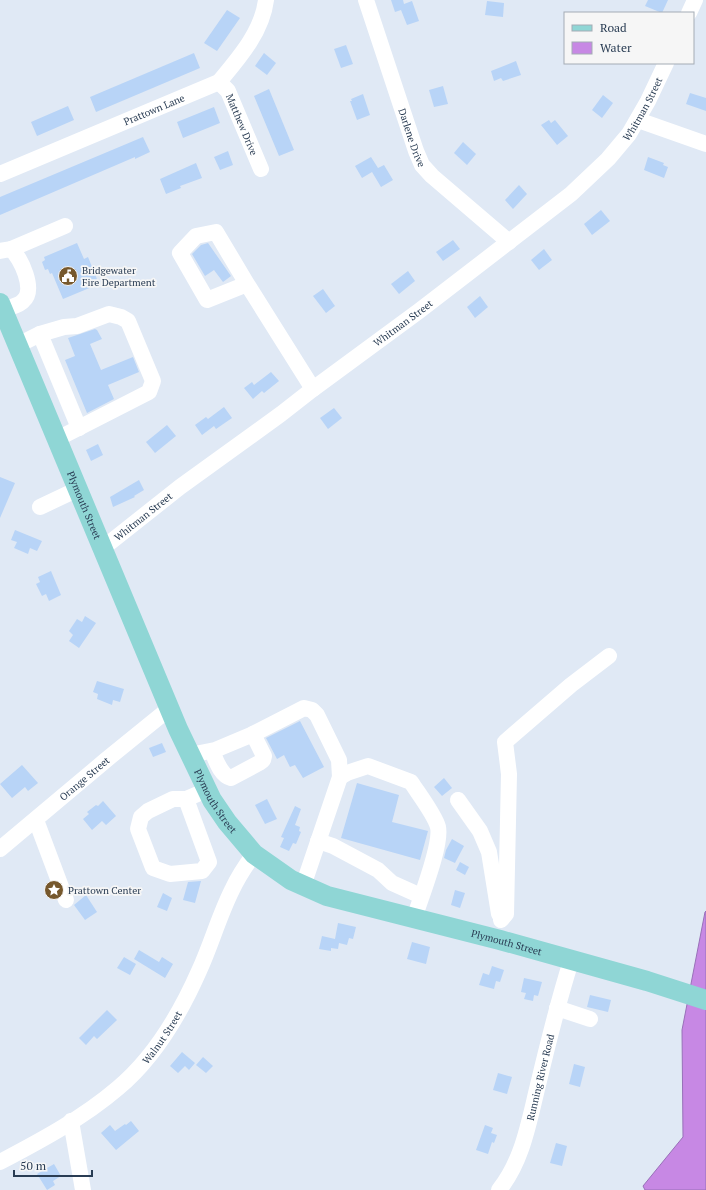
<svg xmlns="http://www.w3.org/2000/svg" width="706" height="1190" font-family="'PT Serif',serif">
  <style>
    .water { fill: #c788e4; stroke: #9871b8 }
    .building { fill: #b8d4f7 }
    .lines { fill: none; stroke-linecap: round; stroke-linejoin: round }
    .minor { stroke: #fff; stroke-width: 16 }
    .major { stroke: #8fd6d5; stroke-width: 20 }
    .labels { text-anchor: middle; stroke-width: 3.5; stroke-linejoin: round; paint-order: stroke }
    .street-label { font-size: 10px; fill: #293c53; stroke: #f6f6f6 }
    .poi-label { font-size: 10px; fill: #293c53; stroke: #f6f6f6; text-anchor: start }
  </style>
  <rect width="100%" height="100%" fill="#e0e9f5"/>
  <path class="water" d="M706,911V1190H645L643,1186L683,1137L682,1030L705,912Z"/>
  <g class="building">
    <path d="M391,0H403L404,4L412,1L419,21L407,25L401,10L395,12Z"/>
    <path d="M648,0H668L662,13L645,6Z"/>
    <path d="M487,1L504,3L503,17L485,15Z"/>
    <path d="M227,10L240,18L217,51L204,43Z"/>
    <path d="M346,45L353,64L341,68L334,49Z"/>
    <path d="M194,53L200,68L96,112L90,97Z"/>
    <path d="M264,53L276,63L267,75L255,66Z"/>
    <path d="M516,61L521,75L503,81L501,78L494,81L491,71Z"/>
    <path d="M443,86L448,104L434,107L429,90Z"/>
    <path d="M269,89L294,150L279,156L254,96Z"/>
    <path d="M690,93L706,98V111L686,104Z"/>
    <path d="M363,94L370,115L357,120L350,101H352L351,99Z"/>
    <path d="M603,95L613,103L602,118L592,110Z"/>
    <path d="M68,106L74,120L37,136L31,122Z"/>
    <path d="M214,107L220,123L183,138L177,122Z"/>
    <path d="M549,120L551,123L555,120L568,136L557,145L541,125Z"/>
    <path d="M143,137L150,152L135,159V157L0,215V197Z"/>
    <path d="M463,142L476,154L467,165L454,153Z"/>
    <path d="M228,151L233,165L220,170L214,157Z"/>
    <path d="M371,157L378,168L384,165L393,180L381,187L372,172L362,178L355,166Z"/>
    <path d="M648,157L664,163L663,165L668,167L664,178L644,170Z"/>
    <path d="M196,163L202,178L180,186L181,188L166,194L160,179Z"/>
    <path d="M519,185L527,194L513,209L505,200Z"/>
    <path d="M601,210L610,221L592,235L584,224Z"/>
    <path d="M453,240L460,249L443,261L436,252Z"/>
    <path d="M77,243L84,259L88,257L99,284L63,299L52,273L50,274L48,269L45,270L42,262L45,260L44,257Z"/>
    <path d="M208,243L231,276L223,282L214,270L205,276L192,254L201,245Z"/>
    <path d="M544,249L552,260L539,270L531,260Z"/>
    <path d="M408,271L415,281L399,294L391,284Z"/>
    <path d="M323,289L335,306L326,313L313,296Z"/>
    <path d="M480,296L488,307L475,318L467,307Z"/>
    <path d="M95,329L97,330L102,339L90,344L101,370L133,357L139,372L108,385L114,399L87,413L65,360L75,356L68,338Z"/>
    <path d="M271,372L279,381L264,393L262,391L253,399L244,388L252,382L254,385Z"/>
    <path d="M224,407L232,418L216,429L214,426L202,435L195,425L206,417L208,419Z"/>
    <path d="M334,408L342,418L328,429L320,418Z"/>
    <path d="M167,425L176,436L155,453L146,442Z"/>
    <path d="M98,444L103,455L91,461L86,450Z"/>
    <path d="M0,477L15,483L0,518Z"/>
    <path d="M139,480L144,490L134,496L135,497L113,507L110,497Z"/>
    <path d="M15,530L42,541L37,551L30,548L28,554L14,548L17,542L11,540Z"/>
    <path d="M51,571L61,595L49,601L46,594L42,596L36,584L40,582L38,577Z"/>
    <path d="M85,616L96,623L79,648L69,641L73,635L69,631L77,619L82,622Z"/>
    <path d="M97,681L124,689L120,702L113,700L112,705L97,699L98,694L93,692Z"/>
    <path d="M300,721L324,767L303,778L295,765L290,767L284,755L277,759L266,738Z"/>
    <path d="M162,743L166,752L153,757L149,748Z"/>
    <path d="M22,765L38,783L28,791L25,787L12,798L0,784Z"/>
    <path d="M444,778L452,788L442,796L434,787Z"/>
    <path d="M357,783L399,795L392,822L428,831L420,860L341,838Z"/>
    <path d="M267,799L277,819L265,824L255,805Z"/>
    <path d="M103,801L116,816L106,825L102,821L92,830L83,819L89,814L87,812L96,805L98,806Z"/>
    <path d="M295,806L301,809L295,825L300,827L299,831L301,832L296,844L293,843L289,851L280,847L284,838L281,837Z"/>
    <path d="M452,839L464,846L455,863L444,858L446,850Z"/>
    <path d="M460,862L469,867L465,875L456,870Z"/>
    <path d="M201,881L195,903L183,900L188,882Z"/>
    <path d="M455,890L465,893L460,908L451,905Z"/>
    <path d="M163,893L172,898L167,911L157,907Z"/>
    <path d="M86,895L97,912L85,920L74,905Z"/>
    <path d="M338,923L356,927L353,939L349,938L347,945L339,943L338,949L331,948V951L319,949L322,936L335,939Z"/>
    <path d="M412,942L430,947L426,964L407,959Z"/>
    <path d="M139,950L159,962L162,957L173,964L165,978L134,959Z"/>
    <path d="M124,957L136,964L130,975L117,968Z"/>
    <path d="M492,966L504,970L500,982L496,981L494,989L479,985L483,973L489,975Z"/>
    <path d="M524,978L542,982L538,996L534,995L533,1001L524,999L526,993L521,992Z"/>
    <path d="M590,995L611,1000L608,1012L587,1007Z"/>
    <path d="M107,1010L117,1020L97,1039L94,1036L86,1045L79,1038Z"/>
    <path d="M182,1052L195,1063L189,1070L185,1066L178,1073L170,1066Z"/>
    <path d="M203,1057L213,1066L206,1073L196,1065Z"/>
    <path d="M574,1064L585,1067L580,1087L569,1084Z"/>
    <path d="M498,1073L512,1077L507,1094L493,1090Z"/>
    <path d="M131,1121L139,1131L116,1150L101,1133L110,1125L115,1131L125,1124L126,1125Z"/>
    <path d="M485,1125L493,1128L491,1133L497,1135L494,1143L492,1142L488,1154L476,1150Z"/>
    <path d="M556,1143L567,1146L562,1166L550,1163Z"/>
    <path d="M54,1164L61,1176L53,1181L55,1185L47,1190L37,1174Z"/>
  </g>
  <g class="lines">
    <g class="minor">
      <path id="s1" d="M366,0L416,151L422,165L432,176L509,242"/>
      <path d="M689,13L695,0"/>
      <path id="s2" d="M219,82L228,91L261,169"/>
      <path d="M638,120L706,144"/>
      <path id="s3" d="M0,174L219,82C239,58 262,32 266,0"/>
      <path d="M11,249L65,226"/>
      <path d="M0,251L11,249C21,258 36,290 23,301C19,306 9,307 3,310"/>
      <path d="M247,284L207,300L180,253L196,236L216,232L247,284L313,389"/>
      <path d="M40,334L79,428"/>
      <path d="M18,345L40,334L64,327L77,326L109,314L121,317L128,321L153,381L149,392L57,439"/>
      <path d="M40,507L78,489"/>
      <path id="s4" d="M103,548L180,487L281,414L313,389L419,311L571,194L608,159L629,134L648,101L666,63"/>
      <path d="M253,734L304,708L312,710L317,715L339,760L340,777L303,886"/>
      <path d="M190,755L215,750L253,734L264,756L263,760L259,763L231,778C220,775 216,760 212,751"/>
      <path d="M340,777L347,773L368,766L411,782C418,793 435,815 438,827C442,845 420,899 414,919"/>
      <path d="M186,799H173L148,811L141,817L138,829L153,868L170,874L202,871L209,862L186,799L207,790"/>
      <path d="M458,800L480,831L489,852L499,914"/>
      <path d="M36,820L66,900"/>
      <path d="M318,841L333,846L378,870L392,883L421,896"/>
      <path id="s5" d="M0,849L106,760L170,708"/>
      <path d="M501,920L506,914L509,774L505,742L571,685L609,656"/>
      <path d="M557,1008L590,1019"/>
      <path d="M71,1121L83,1190"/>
      <path id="s6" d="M0,1162C40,1141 83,1118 118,1088C154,1058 180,1014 199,971C211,945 219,916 232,890C238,877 246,865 254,854"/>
      <path id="s7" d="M499,1190C523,1160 529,1121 538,1085C548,1043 558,1002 571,961"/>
    </g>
    <path class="major" id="s8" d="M0,303L178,729L212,800L227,822L254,854L291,880L327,896L500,940L647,981L706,1000"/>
  </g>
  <defs>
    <g id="civic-disc" transform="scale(1)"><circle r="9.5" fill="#76582d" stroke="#f6f6f6"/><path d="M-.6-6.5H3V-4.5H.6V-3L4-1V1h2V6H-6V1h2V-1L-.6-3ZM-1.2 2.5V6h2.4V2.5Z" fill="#fff"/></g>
    <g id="sight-disc" transform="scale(1)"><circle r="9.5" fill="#76582d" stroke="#f6f6f6"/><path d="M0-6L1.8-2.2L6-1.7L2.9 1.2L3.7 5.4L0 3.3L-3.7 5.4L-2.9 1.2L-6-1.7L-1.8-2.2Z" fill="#fff"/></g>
  </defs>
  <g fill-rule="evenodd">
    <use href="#civic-disc" x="68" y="276"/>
    <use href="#sight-disc" x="54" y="890"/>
  </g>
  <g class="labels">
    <g class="street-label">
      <text dy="4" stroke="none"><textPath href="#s4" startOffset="699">Whitman Street</textPath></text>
      <text dy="4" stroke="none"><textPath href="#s3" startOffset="167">Prattown Lane</textPath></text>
      <text dy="4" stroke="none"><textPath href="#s2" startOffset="49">Matthew Drive</textPath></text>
      <text dy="4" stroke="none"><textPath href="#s1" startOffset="145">Darlene Drive</textPath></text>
      <text dy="4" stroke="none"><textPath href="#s4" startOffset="375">Whitman Street</textPath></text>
      <text dy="4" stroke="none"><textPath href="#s8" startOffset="219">Plymouth Street</textPath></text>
      <text dy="4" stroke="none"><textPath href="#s4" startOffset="51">Whitman Street</textPath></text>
      <text dy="4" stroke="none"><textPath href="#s5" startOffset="110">Orange Street</textPath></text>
      <text dy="4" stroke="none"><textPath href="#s8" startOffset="543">Plymouth Street</textPath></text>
      <text dy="4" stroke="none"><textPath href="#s8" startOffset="879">Plymouth Street</textPath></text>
      <text dy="4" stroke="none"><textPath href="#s6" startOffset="207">Walnut Street</textPath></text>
      <text dy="4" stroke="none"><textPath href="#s7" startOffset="121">Running River Road</textPath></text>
    </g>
    <g class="poi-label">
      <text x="82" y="274">Bridgewater<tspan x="82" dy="12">Fire Department</tspan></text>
      <text x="68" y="894">Prattown Center</text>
    </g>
  </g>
  <rect x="564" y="12" width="130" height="52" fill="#f6f6f6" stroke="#a4acb5"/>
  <rect x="572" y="25" width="20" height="6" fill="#8fd6d5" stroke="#a4acb5"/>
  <text x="600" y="32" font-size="12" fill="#293c53">Road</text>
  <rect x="572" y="42" width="20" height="12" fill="#c788e4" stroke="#a4acb5"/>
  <text x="600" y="52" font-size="12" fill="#293c53">Water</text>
  <path d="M14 1170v6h78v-6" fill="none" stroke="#293c53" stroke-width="2"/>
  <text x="20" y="1170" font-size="12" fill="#293c53" stroke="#f6f6f6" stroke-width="3" paint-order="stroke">50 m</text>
</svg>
